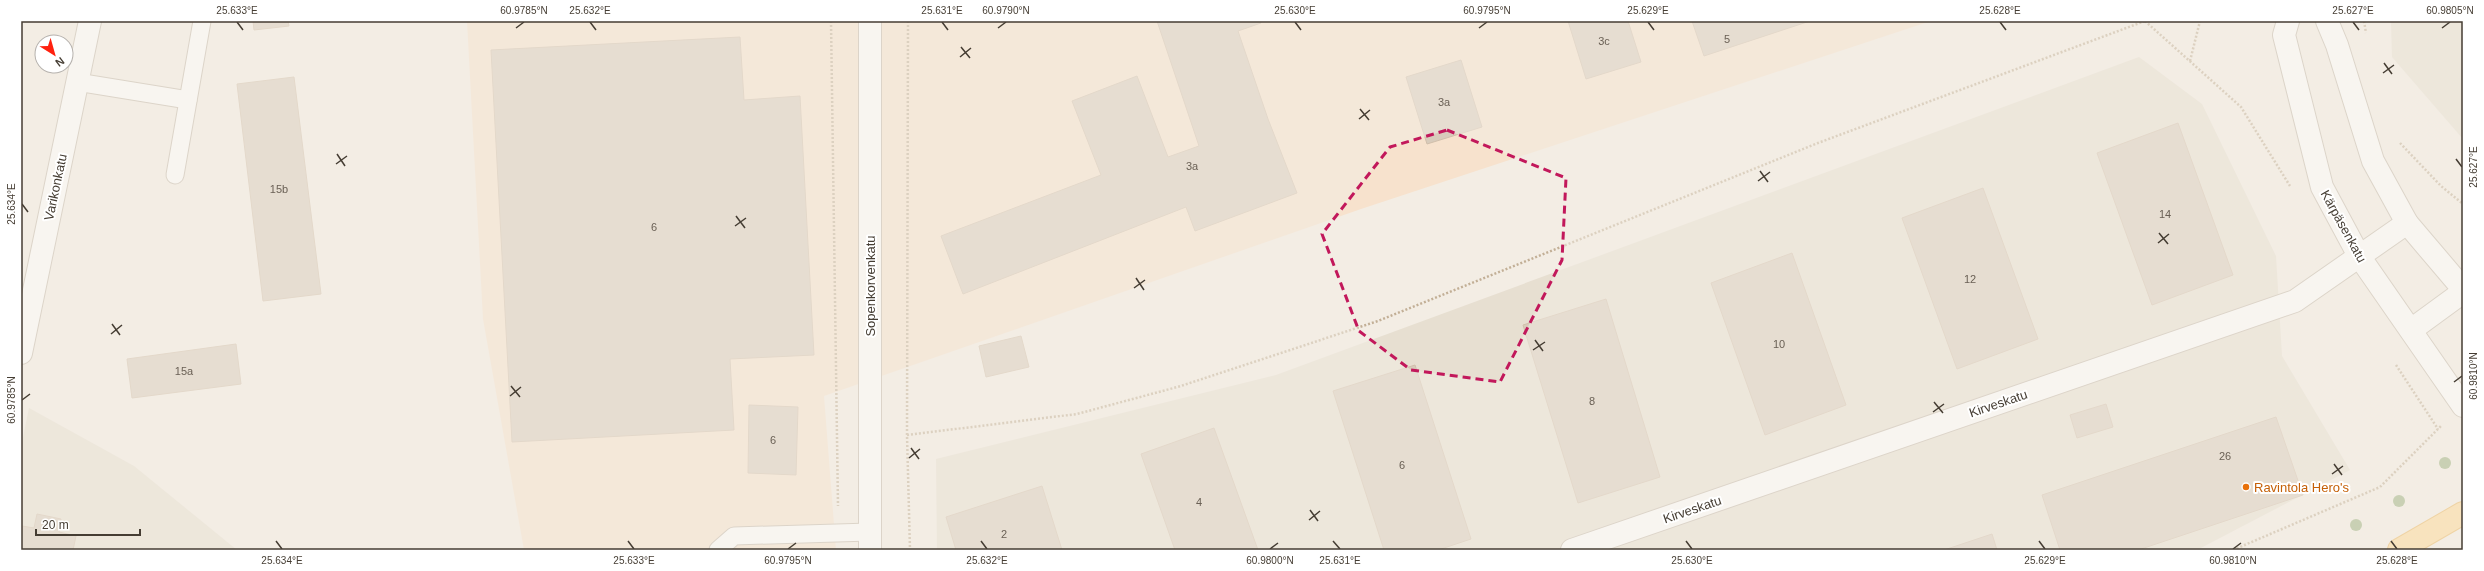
<svg xmlns="http://www.w3.org/2000/svg" width="2484" height="571" font-family="Arial,sans-serif">
  <style>
    .residential { fill: #e7dfd1 }
    .commercial { fill: #f7e2cd }
    .building { fill: #d8cbbb; stroke: #d1bfab }
    .lines { fill: none; stroke-linecap: round; stroke-linejoin: round }
    .service-casing { stroke: #c2b7a9; stroke-width: 19 }
    .minor-casing { stroke: #c2b7a9; stroke-width: 24 }
    .tertiary-casing { stroke: #c2b7a9; stroke-width: 24 }
    .primary-casing { stroke: #ebb559; stroke-width: 24 }
    .path { stroke: #c2af96; stroke-width: 2.5; stroke-dasharray: 2 2; stroke-linecap: butt }
    .service { stroke: #fff; stroke-width: 17 }
    .minor { stroke: #fff; stroke-width: 22 }
    .tertiary { stroke: #fff; stroke-width: 22 }
    .primary { stroke: #ffd791; stroke-width: 22 }
    .tree { fill: #97ae7a }
    .marked { fill: none; stroke: #c2185b; stroke-width: 3; stroke-dasharray: 8 5; stroke-linejoin: round }
    .ticks { fill: none; stroke: #453d33; stroke-width: 1.5 }
    .food-dot { fill: #e8710a; stroke: #fff; stroke-width: 1.5 }
    .labels { text-anchor: middle; stroke-width: 4; stroke-linejoin: round; paint-order: stroke }
    .number-label { font-size: 11px; fill: #6a6055 }
    .street-label { font-size: 13px; fill: #453d33; stroke: #fff }
    .food-label { font-size: 13px; fill: #c56008; stroke: #fff; text-anchor: start }
    .neatline { fill: none; stroke: #453d33; stroke-width: 1.5 }
    .ticks-label { font-size: 10px; text-anchor: middle; fill: #453d33 }
  </style>
  <rect width="100%" height="100%" fill="#f3ede4"/>
  <g class="residential">
    <path d="M2391,21H2463V139L2392,57Z"/>
    <path d="M2139,57L2202,104L2276,256L2282,356L2350,470L2197,550H937L936,459L1276,375Z"/>
    <path d="M29,408L134,466L237,550H21V447Z"/>
  </g>
  <path class="commercial" d="M467,21H1931L1361,209L824,396L836,550H524L483,319Z"/>
  <g class="building">
    <path d="M253,21H288L289,26L254,30Z"/>
    <path d="M1157,21H1260L1261,23L1238,31L1268,119L1297,193L1195,231L1186,207L963,294L941,236L1101,175L1072,101L1137,76L1168,157L1199,146Z"/>
    <path d="M1568,21H1628L1641,62L1586,79Z"/>
    <path d="M1692,21H1810L1704,56Z"/>
    <path d="M740,37L744,100L800,96L814,355L730,359L734,430L512,442L491,50Z"/>
    <path d="M1461,60L1482,127L1427,144L1406,77Z"/>
    <path d="M294,77L321,294L263,301L237,84Z"/>
    <path d="M2178,123L2233,275L2152,305L2097,153Z"/>
    <path d="M1983,188L2038,339L1957,369L1902,218Z"/>
    <path d="M1792,253L1846,405L1765,435L1711,283Z"/>
    <path d="M1606,299L1660,477L1578,503L1523,325Z"/>
    <path d="M1021,336L1029,367L986,377L979,346Z"/>
    <path d="M236,344L241,384L132,398L127,359Z"/>
    <path d="M1415,365L1471,539L1438,550H1384L1333,391Z"/>
    <path d="M2106,404L2113,427L2077,438L2070,415Z"/>
    <path d="M749,405L798,407L796,475L748,473Z"/>
    <path d="M2276,417L2303,495L2138,550H2060L2042,495Z"/>
    <path d="M1214,428L1258,550H1175L1141,454Z"/>
    <path d="M1042,486L1062,550H956L946,517Z"/>
    <path d="M37,514L61,519L59,532L76,536L73,550H21L22,526L34,528Z"/>
    <path d="M1992,534L1997,550H1944Z"/>
  </g>
  <g class="lines">
    <g class="service-casing">
      <g id="service">
        <path d="M77,82L188,100"/>
        <path d="M175,175L202,21"/>
        <path d="M718,550L734,536L870,532"/>
      </g>
    </g>
    <g class="minor-casing">
      <g id="minor">
        <path d="M2411,330L2463,292"/>
        <path d="M21,353L90,21"/>
        <path d="M870,550V21"/>
        <path d="M1572,550L2295,301L2407,223"/>
      </g>
    </g>
    <g class="tertiary-casing">
      <g id="tertiary">
        <path d="M2288,21L2284,35L2322,187L2359,256L2463,406"/>
        <path d="M2327,21L2337,45L2373,161L2407,223L2463,289"/>
      </g>
    </g>
    <g class="primary-casing">
      <path id="primary" d="M2399,550L2463,513"/>
    </g>
    <g class="path">
      <path d="M831,21L838,506"/>
      <path d="M908,21L907,435L910,550"/>
      <path d="M2145,21L2241,107L2290,186"/>
      <path d="M2364,21L2366,33"/>
      <path d="M2190,61L2200,21"/>
      <path d="M2400,143L2441,186L2463,204"/>
      <path d="M2396,365L2438,429"/>
      <path d="M907,435L1077,414L1181,386L1378,321L1818,143L2145,21"/>
      <path d="M2233,550L2380,487L2442,425"/>
    </g>
    <use href="#service" class="service"/>
    <use href="#minor" class="minor"/>
    <use href="#tertiary" class="tertiary"/>
    <use href="#primary" class="primary"/>
  </g>
  <g class="tree">
    <circle cx="2445" cy="463" r="6"/>
    <circle cx="2399" cy="501" r="6"/>
    <circle cx="2356" cy="525" r="6"/>
  </g>
  <path d="M0 0H2484V571H0ZM1447,130L1566,178L1562,260L1500,382L1411,370L1359,331L1322,234L1390,147Z" fill="#f3ede4" fill-opacity=".55" fill-rule="evenodd"/>
  <path class="marked" d="M1447,130L1566,178L1562,260L1500,382L1411,370L1359,331L1322,234L1390,147Z"/>
  <path class="ticks" d="M237,22L243,30M590,22L596,30M942,22L948,30M1295,22L1301,30M1648,22L1654,30M2000,22L2006,30M2353,22L2359,30M516,28L524,22M998,28L1006,22M1479,28L1487,22M2442,28L2450,22M961,47L970,58M960,57L971,48M2384,63L2392,74M2383,73L2394,65M1360,109L1369,120M1359,119L1370,110M337,154L345,166M2456,159L2462,167M336,164L347,156M1760,171L1768,182M1758,181L1770,172M22,204L28,212M736,216L745,228M735,226L746,218M2159,233L2168,244M2158,243L2169,234M1136,278L1144,290M1134,288L1145,280M112,324L120,335M111,334L122,325M1535,340L1543,351M1533,350L1545,342M2454,382L2462,376M511,386L520,397M510,396L521,387M22,400L30,394M1934,402L1943,413M1933,412L1944,404M911,448L919,459M909,458L920,449M2334,464L2342,475M2332,474L2343,466M1310,510L1318,521M1309,520L1320,511M276,541L282,549M628,541L634,549M981,541L987,549M1333,541L1340,549M1686,541L1692,549M2039,541L2045,549M2391,541L2397,549M788,549L796,543M1270,549L1278,543M2233,549L2241,543"/>
  <circle class="food-dot" cx="2246" cy="487" r="4"/>
  <g class="labels">
    <g class="number-label">
      <text x="1727" y="43">5</text>
      <text x="1604" y="45">3c</text>
      <text x="1444" y="106">3a</text>
      <text x="1192" y="170">3a</text>
      <text x="279" y="193">15b</text>
      <text x="2165" y="218">14</text>
      <text x="654" y="231">6</text>
      <text x="1970" y="283">12</text>
      <text x="1779" y="348">10</text>
      <text x="184" y="375">15a</text>
      <text x="1592" y="405">8</text>
      <text x="773" y="444">6</text>
      <text x="2225" y="460">26</text>
      <text x="1402" y="469">6</text>
      <text x="1199" y="506">4</text>
      <text x="1004" y="538">2</text>
    </g>
    <g class="street-label">
      <text transform="translate(55 187) rotate(-78)" y="5">Varikonkatu</text>
      <text transform="translate(2344 226) rotate(61)" y="5">Kärpäsenkatu</text>
      <text transform="translate(870 286) rotate(-90)" y="5">Sopenkorvenkatu</text>
      <text transform="translate(1998 403) rotate(-19)" y="5">Kirveskatu</text>
      <text transform="translate(1692 509) rotate(-19)" y="5">Kirveskatu</text>
    </g>
    <g class="food-label">
      <text x="2254" y="492">Ravintola Hero's</text>
    </g>
  </g>
  <rect width="2484" height="571" fill="none" stroke="#ffffff" stroke-width="44"/>
  <g transform="translate(54 54) rotate(143)"><circle r="19" fill="#ffffff" stroke="#b5b1ad"/>
  <path d="M0-3L7 15L0 10L-7 15Z" fill="#ff210f"/>
  <text y="-6" font-size="11" font-weight="bold" text-anchor="middle" fill="#453d33">N</text>
  </g>
  <path d="M36 529v6h104v-6" fill="none" stroke="#453d33" stroke-width="2"/>
  <text x="42" y="529" font-size="12" fill="#453d33" stroke="#ffffff" stroke-width="3" paint-order="stroke">20 m</text>
  <rect x="22" y="22" width="2440" height="527" class="neatline"/>
  <g class="ticks-label">
    <text x="237" y="14">25.633°E</text>
    <text x="524" y="14">60.9785°N</text>
    <text x="590" y="14">25.632°E</text>
    <text x="942" y="14">25.631°E</text>
    <text x="1006" y="14">60.9790°N</text>
    <text x="1295" y="14">25.630°E</text>
    <text x="1487" y="14">60.9795°N</text>
    <text x="1648" y="14">25.629°E</text>
    <text x="2000" y="14">25.628°E</text>
    <text x="2353" y="14">25.627°E</text>
    <text x="2450" y="14">60.9805°N</text>
    <text transform="translate(2473 167) rotate(-90)" y="4">25.627°E</text>
    <text transform="translate(11 204) rotate(-90)" y="4">25.634°E</text>
    <text transform="translate(2473 376) rotate(-90)" y="4">60.9810°N</text>
    <text transform="translate(11 400) rotate(-90)" y="4">60.9785°N</text>
    <text x="282" y="564">25.634°E</text>
    <text x="634" y="564">25.633°E</text>
    <text x="788" y="564">60.9795°N</text>
    <text x="987" y="564">25.632°E</text>
    <text x="1270" y="564">60.9800°N</text>
    <text x="1340" y="564">25.631°E</text>
    <text x="1692" y="564">25.630°E</text>
    <text x="2045" y="564">25.629°E</text>
    <text x="2233" y="564">60.9810°N</text>
    <text x="2397" y="564">25.628°E</text>
  </g>
</svg>
